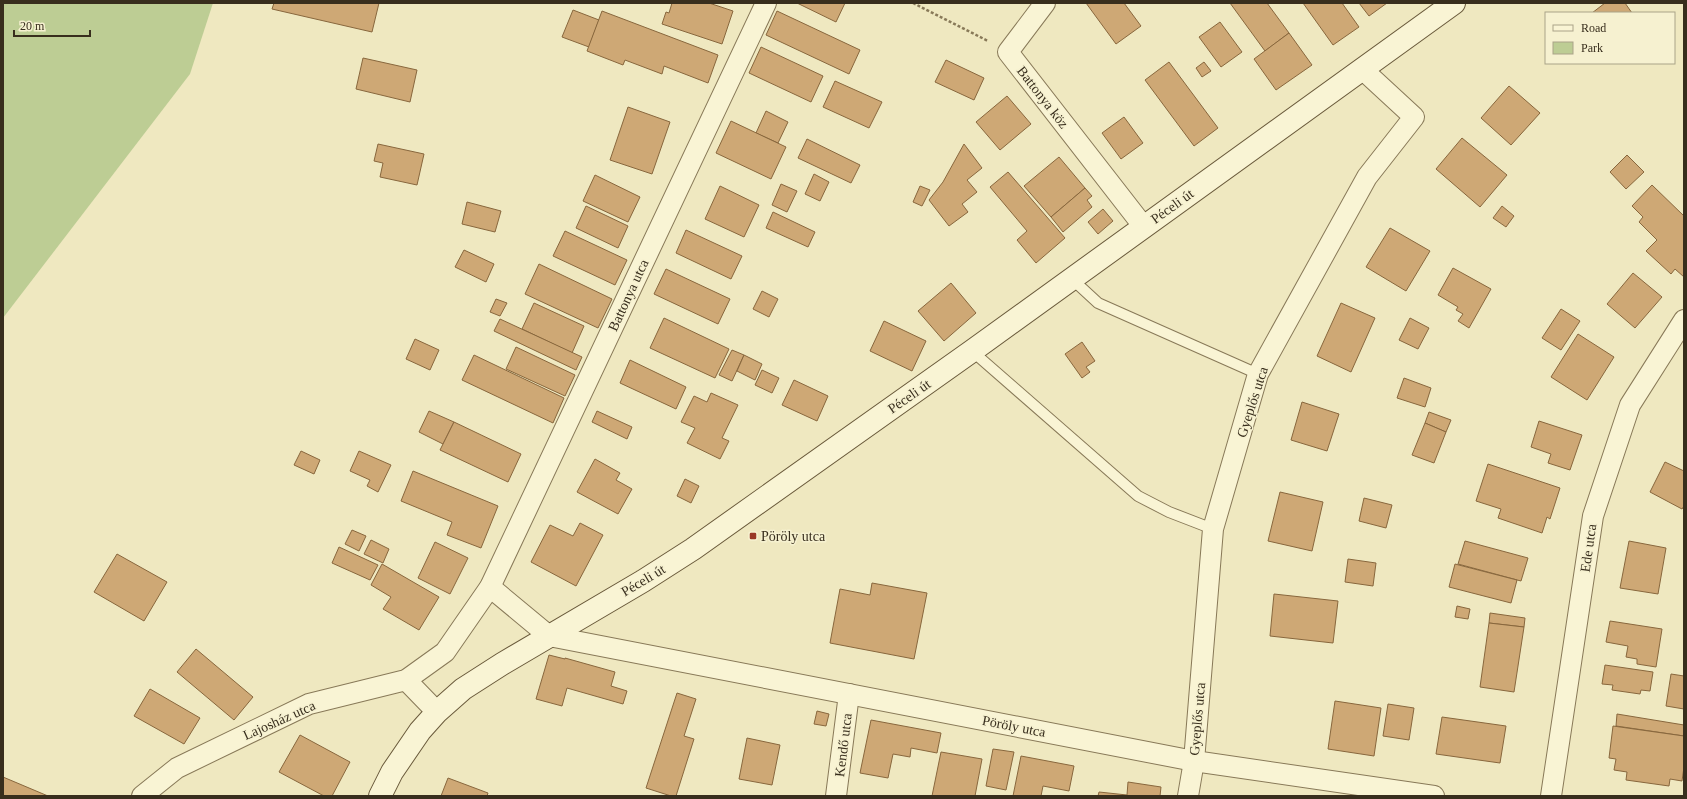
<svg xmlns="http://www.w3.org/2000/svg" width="1687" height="799" font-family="'Times New Roman',serif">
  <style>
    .green { fill: #bdcd94 }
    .building { fill: #cea875; stroke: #88673d }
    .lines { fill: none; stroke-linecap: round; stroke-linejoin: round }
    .service-casing { stroke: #887958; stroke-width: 12 }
    .minor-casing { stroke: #887958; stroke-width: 22 }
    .secondary-casing { stroke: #6a5a3b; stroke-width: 24 }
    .path { stroke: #887958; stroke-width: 2.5; stroke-dasharray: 3 2; stroke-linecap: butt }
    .service { stroke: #f9f4d4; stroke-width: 10 }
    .minor { stroke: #f9f4d4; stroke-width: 20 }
    .secondary { stroke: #f9f4d4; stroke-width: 22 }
    .poi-dot { fill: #993826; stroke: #f6f1d0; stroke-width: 1.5 }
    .labels { text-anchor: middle; stroke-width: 3; stroke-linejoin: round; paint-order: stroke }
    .street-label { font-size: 14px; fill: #382e1d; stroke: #f6f1d0 }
    .poi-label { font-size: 14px; fill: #382e1d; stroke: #f6f1d0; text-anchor: start }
  </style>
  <rect width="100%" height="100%" fill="#efe8c0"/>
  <path class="green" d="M3,3H213L190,74L3,318Z"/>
  <g class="building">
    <path d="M274,3H379L372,32L272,9Z"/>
    <path d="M672,3H709L733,11L722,44L662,24L666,12L669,13Z"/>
    <path d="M797,3H845L836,22Z"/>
    <path d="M1086,3H1124L1141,26L1116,44Z"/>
    <path d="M1230,3H1267L1289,33L1265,51Z"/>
    <path d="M1303,3H1342L1359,27L1333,45Z"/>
    <path d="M1359,3H1387L1369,16Z"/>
    <path d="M1605,3H1625L1632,13H1592Z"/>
    <path d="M573,10L599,20L589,47L562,37Z"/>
    <path d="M602,11L718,55L708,83L664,66L662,74L625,60L623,65L587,51Z"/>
    <path d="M777,11L860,50L849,74L766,35Z"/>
    <path d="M1220,22L1242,52L1221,67L1199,37Z"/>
    <path d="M1289,33L1312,65L1276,90L1254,59Z"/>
    <path d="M761,47L823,76L811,102L749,73Z"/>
    <path d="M363,58L417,70L410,102L356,89Z"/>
    <path d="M946,60L984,78L974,100L935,82Z"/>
    <path d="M1169,62L1218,128L1194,146L1145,80Z"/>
    <path d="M1204,62L1211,71L1202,77L1196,68Z"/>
    <path d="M835,81L882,102L869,128L823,107Z"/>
    <path d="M1509,86L1540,113L1511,145L1481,118Z"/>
    <path d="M1007,96L1031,124L1000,150L976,122Z"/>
    <path d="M628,107L670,122L652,174L610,160Z"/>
    <path d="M766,111L788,122L778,143L756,133Z"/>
    <path d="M1124,117L1143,143L1121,159L1102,133Z"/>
    <path d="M731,121L786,147L771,179L716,153Z"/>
    <path d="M1462,138L1507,175L1480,207L1436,169Z"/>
    <path d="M807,139L860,165L851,183L798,158Z"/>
    <path d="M378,144L424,154L417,185L380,177L383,163L374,161Z"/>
    <path d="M964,144L982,168L967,180L977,192L962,204L968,212L949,226L929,200L943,182Z"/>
    <path d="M1627,155L1644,172L1626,189L1610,172Z"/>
    <path d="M1059,157L1085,188L1051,217L1024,186Z"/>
    <path d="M1008,172L1065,238L1036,263L1017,240L1027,231L990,187Z"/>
    <path d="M814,174L829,182L820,201L805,194Z"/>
    <path d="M595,175L640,197L628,222L583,201Z"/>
    <path d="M781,184L797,191L787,212L772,205Z"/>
    <path d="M1652,185L1684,216V277L1675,269L1671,274L1646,251L1657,240L1639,222L1643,217L1632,206Z"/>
    <path d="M720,186L759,205L744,237L705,219Z"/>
    <path d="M920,186L930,190L922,206L913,202Z"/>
    <path d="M1085,188L1092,196L1087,200L1092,207L1063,232L1051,217Z"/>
    <path d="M467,202L501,211L495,232L462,224Z"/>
    <path d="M586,206L628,226L618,248L576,228Z"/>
    <path d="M1502,206L1514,216L1506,227L1493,218Z"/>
    <path d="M1103,209L1113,221L1098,234L1088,222Z"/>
    <path d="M773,212L815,232L808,247L766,228Z"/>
    <path d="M1390,228L1430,251L1406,291L1366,267Z"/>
    <path d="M686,230L742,256L731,279L676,253Z"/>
    <path d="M565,231L627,260L615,285L553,256Z"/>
    <path d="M464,250L494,264L486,282L455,267Z"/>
    <path d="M539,264L612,299L598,328L525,294Z"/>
    <path d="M1453,268L1491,289L1469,328L1458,321L1463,314L1456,310L1458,307L1438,295Z"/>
    <path d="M666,269L730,299L718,324L654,294Z"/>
    <path d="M1633,273L1662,297L1635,328L1607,304Z"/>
    <path d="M951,283L976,313L944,341L918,311Z"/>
    <path d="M762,291L778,299L769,317L753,309Z"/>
    <path d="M496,299L507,303L500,316L490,312Z"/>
    <path d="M534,303L584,326L572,353L522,329Z"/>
    <path d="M1341,303L1375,318L1351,372L1317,356Z"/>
    <path d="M1561,309L1580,321L1561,350L1542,338Z"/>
    <path d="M664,318L729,349L715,378L650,348Z"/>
    <path d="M1410,318L1429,328L1418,349L1399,340Z"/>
    <path d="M500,319L582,357L576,370L494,331Z"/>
    <path d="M884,321L926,341L912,371L870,351Z"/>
    <path d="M1578,334L1614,357L1587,400L1551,377Z"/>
    <path d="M415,339L439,350L430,370L406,359Z"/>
    <path d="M1082,342L1095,361L1086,367L1090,372L1082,378L1065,354Z"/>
    <path d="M516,347L575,375L565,396L506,369Z"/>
    <path d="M732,350L744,355L732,381L719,375Z"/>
    <path d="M474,355L564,398L553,423L462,380Z"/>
    <path d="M744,355L762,364L755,380L737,371Z"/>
    <path d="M630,360L686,387L676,409L620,383Z"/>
    <path d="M762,370L779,378L772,393L755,385Z"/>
    <path d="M1404,378L1431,388L1425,407L1397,398Z"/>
    <path d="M794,380L828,396L817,421L782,405Z"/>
    <path d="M711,393L738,405L722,438L729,441L720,459L687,443L695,428L681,422L694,396L707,402Z"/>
    <path d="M1302,402L1339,414L1327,451L1291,440Z"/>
    <path d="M429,411L454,422L443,444L419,432Z"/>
    <path d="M597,411L632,427L627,439L592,422Z"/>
    <path d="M1429,412L1451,420L1446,432L1425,423Z"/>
    <path d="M1539,421L1582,435L1570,470L1548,463L1551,454L1531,447Z"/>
    <path d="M454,422L521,454L508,482L440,450Z"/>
    <path d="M1425,423L1446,432L1434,463L1412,455Z"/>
    <path d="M301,451L320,460L314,474L294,465Z"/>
    <path d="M359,451L391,465L378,492L367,486L370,480L350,471Z"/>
    <path d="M595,459L620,473L616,480L632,489L618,514L577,492Z"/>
    <path d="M1665,462L1684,471V506L1682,509L1650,492Z"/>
    <path d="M1488,464L1560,488L1550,519L1547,517L1542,533L1498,518L1501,509L1476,501Z"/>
    <path d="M413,471L498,506L481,548L447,535L452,522L401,501Z"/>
    <path d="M685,479L699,486L691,503L677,496Z"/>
    <path d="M1280,492L1323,502L1312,551L1268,541Z"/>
    <path d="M1364,498L1392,505L1386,528L1359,521Z"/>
    <path d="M580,523L603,535L576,586L531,562L550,525L573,536Z"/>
    <path d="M352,530L366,536L359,551L345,544Z"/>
    <path d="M371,540L389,549L383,563L364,554Z"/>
    <path d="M1465,541L1528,558L1521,581L1458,564Z"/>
    <path d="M1629,541L1666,548L1658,594L1620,588Z"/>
    <path d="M435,542L468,558L450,594L418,578Z"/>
    <path d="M339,547L378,565L370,580L332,563Z"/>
    <path d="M117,554L167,582L144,621L94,592Z"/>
    <path d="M1348,559L1376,563L1373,586L1345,582Z"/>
    <path d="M382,564L439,597L419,630L383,609L391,597L371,585Z"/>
    <path d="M1455,564L1517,580L1511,603L1449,587Z"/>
    <path d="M872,583L927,593L914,659L830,643L840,589L870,595Z"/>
    <path d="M1274,594L1338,601L1333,643L1270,636Z"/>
    <path d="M1457,606L1470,609L1468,619L1455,617Z"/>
    <path d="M1490,613L1525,618L1524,627L1489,623Z"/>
    <path d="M1610,621L1662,629L1656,667L1637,664V659L1626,657L1628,646L1606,642Z"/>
    <path d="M1489,623L1524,627L1514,692L1480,687Z"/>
    <path d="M196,649L253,697L234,720L177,672Z"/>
    <path d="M549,655L565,659V658L615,672L611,686L627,691L623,704L567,688L562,706L536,699Z"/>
    <path d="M1605,665L1653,672L1650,691L1641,690L1640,694L1612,690L1613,685L1602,684Z"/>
    <path d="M1671,674L1684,676V709L1666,706Z"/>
    <path d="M150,689L200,718L184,744L134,716Z"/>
    <path d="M677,693L696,699L684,736L694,739L676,796H671L646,788Z"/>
    <path d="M1335,701L1381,708L1374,756L1328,749Z"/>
    <path d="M1388,704L1414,708L1409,740L1383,736Z"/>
    <path d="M817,711L829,714L826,726L814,724Z"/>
    <path d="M1617,714L1684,725V736L1616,726Z"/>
    <path d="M1442,717L1506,726L1500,763L1436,754Z"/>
    <path d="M871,720L941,733L937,753L911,748L910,757L893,754L888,778L860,773Z"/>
    <path d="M1613,726L1684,736V767L1682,781L1670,779L1669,786L1626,780L1627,772L1614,770L1616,759L1609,758Z"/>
    <path d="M300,735L350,762L332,796H324L279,772Z"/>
    <path d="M747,738L780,745L772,785L739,779Z"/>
    <path d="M993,749L1014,752L1006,790L986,786Z"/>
    <path d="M941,752L982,759L975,796H932Z"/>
    <path d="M1021,756L1074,766L1069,791L1043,786L1041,796H1013Z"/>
    <path d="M3,777L48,796H3Z"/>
    <path d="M448,778L488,793L487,796H441Z"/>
    <path d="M1128,782L1161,787L1160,796H1098L1099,792L1127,795Z"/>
  </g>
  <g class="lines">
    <g class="service-casing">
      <g id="service">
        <path d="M1072,279L1098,303L1258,374"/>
        <path d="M972,351L1138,496L1169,512L1213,529"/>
      </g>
    </g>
    <g class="minor-casing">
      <g id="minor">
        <path d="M1045,3L1008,52L1144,227"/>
        <path d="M490,587L549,636L1194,761L1434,796"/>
        <path d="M406,680L437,712"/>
        <path d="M142,796L177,768L309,704L406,680L445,652L490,587L766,3"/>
        <path d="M836,796L849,694"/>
        <path d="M1188,796L1194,761L1213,529L1258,374L1367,177L1414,117L1362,69"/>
        <path d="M1551,796L1593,516L1630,405L1684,320"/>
      </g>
    </g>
    <g class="secondary-casing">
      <path id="secondary" d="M380,796L392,772L420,731L437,712L463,689L502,664L643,581L693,549L972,351L1454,3"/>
    </g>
    <path class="path" d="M913,3L988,41"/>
    <use href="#service" class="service"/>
    <use href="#minor" class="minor"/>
    <use href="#secondary" class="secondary"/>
  </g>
  <rect class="poi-dot" x="749" y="532" width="8" height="8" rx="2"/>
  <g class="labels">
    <g class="street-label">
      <text transform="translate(1043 97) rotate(52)" y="5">Battonya köz</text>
      <text transform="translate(1172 206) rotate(-36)" y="5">Péceli út</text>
      <text transform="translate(628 295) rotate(-65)" y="5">Battonya utca</text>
      <text transform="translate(909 396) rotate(-35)" y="5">Péceli út</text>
      <text transform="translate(1252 402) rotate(-72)" y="5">Gyeplős utca</text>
      <text transform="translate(1588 548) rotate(-82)" y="5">Ede utca</text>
      <text transform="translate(643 580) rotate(-31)" y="5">Péceli út</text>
      <text transform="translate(1197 719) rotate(-85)" y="5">Gyeplős utca</text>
      <text transform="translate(279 720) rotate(-24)" y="5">Lajosház utca</text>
      <text transform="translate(1014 726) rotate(11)" y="5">Pöröly utca</text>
      <text transform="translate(843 745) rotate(-83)" y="5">Kendő utca</text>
    </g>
    <g class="poi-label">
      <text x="761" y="541">Pöröly utca</text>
    </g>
  </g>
  <rect width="1687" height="799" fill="none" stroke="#382e1d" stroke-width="8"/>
  <rect x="1545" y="12" width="130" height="52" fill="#f6f1d0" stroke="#aaa388"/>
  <rect x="1553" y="25" width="20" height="6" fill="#f9f4d4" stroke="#aaa388"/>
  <text x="1581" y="32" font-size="12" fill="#382e1d">Road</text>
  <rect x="1553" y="42" width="20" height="12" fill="#bdcd94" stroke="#aaa388"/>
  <text x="1581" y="52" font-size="12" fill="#382e1d">Park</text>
  <path d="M14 30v6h76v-6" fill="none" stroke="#382e1d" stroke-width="2"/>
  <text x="20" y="30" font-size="12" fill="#382e1d" stroke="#f6f1d0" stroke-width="3" paint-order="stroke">20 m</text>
</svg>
